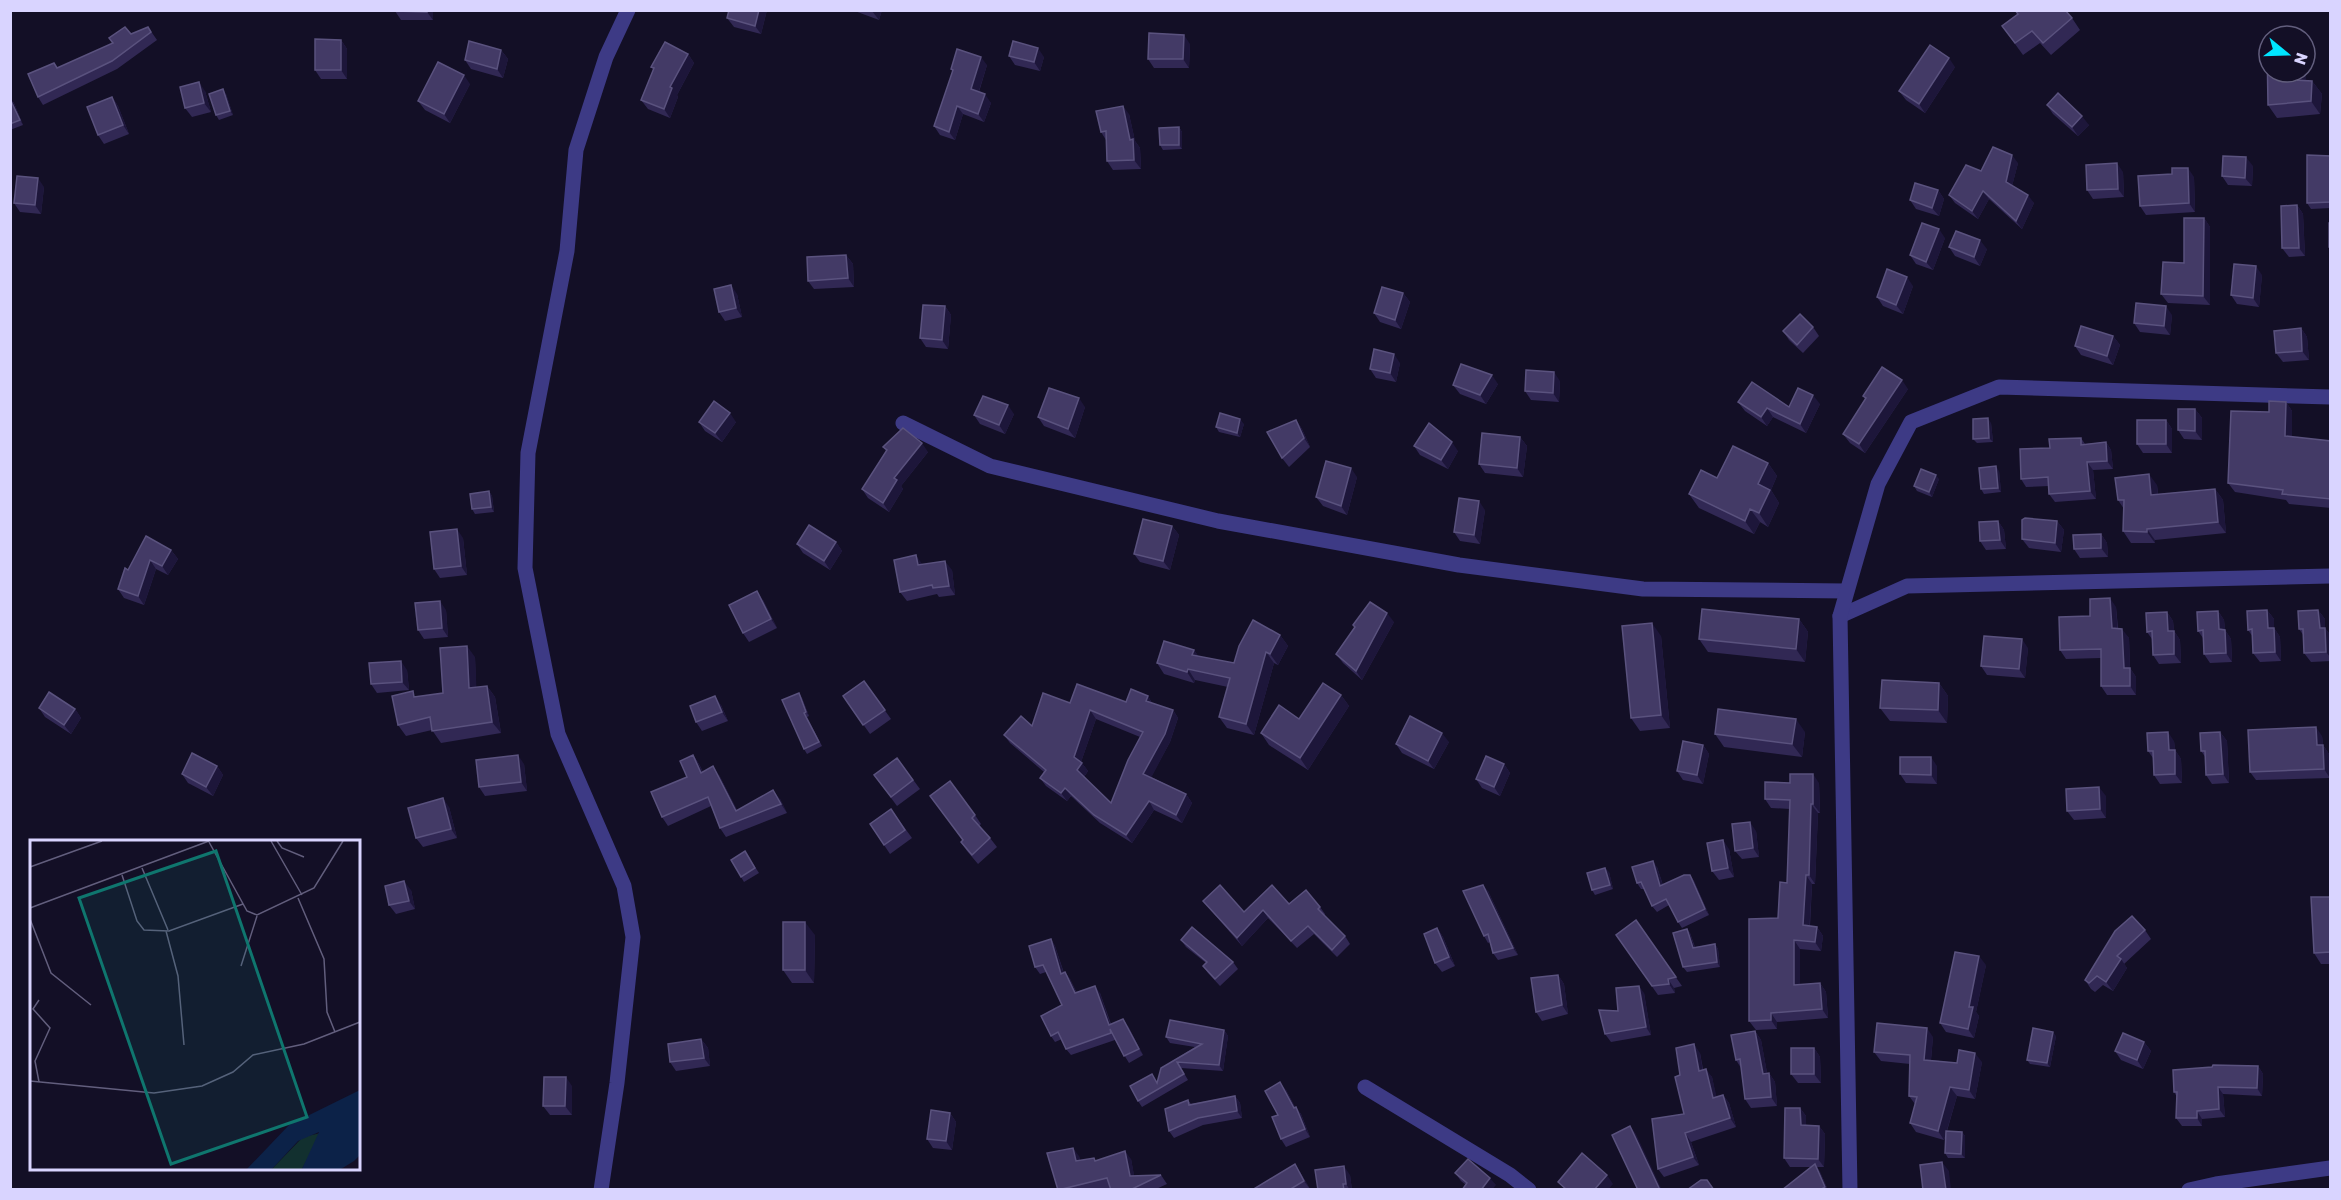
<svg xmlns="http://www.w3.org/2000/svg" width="2341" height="1200" font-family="Rubik,sans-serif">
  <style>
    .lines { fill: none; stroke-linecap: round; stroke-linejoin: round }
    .minor { stroke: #3d3a85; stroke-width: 15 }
    .tertiary { stroke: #3d3a85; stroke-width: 15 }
    .wall { fill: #312854; fill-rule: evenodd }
    .shaded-wall { fill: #1d163a }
    .building { fill: #433a66; stroke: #5a527e; stroke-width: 1.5; fill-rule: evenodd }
    .inset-road { fill: none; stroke: #625e7d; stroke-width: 1.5 }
    .view { fill: #0f766e; fill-opacity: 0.15; stroke: #0f766e; stroke-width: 3 }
    .inset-edge { fill: none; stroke: #d9d4ff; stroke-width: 3 }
  </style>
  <rect width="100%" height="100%" fill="#130f26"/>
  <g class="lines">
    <g class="minor">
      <path d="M903,423L990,466L1218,521L1459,565L1643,589L1846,591"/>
      <path d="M1840,616L1907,586L2330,576"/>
      <path d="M1365,1087L1510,1175L1529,1190"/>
      <path d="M1850,1190L1840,616L1878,484L1911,422L1999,387L2330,397"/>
      <path d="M2189,1190L2216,1184L2330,1168"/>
    </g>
    <path class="tertiary" d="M601,1190L617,1083L633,937L624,886L558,734L525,568L528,453L567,251L576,150L606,57L628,10"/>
  </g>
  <g class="wall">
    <path d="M433,10V20H401L395,11Z"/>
    <path d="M729,10H767L761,34L734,27L727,18Z"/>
    <path d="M852,10H882L879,20Z"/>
    <path d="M2015,10L2072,18L2080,30L2051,55L2040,43L2023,55L2002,26L2018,15Z"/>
    <path d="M148,27L157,40L117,69L43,105L38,97L54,63L58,68Z"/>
    <path d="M341,40L347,49V79H321L315,70Z"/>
    <path d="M1190,44L1189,68H1154L1148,59Z"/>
    <path d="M501,50L508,59L503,78L471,69L465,60Z"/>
    <path d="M688,54L694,63L677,95L678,97L670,118L648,109L641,100L654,70L651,67Z"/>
    <path d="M2305,55L2308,59L2305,81H2312L2322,94L2320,114L2277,118L2268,105L2305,72Z"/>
    <path d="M1009,56L1044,57L1040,71L1015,65Z"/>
    <path d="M987,65L979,92L991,103L984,122L963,114L955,140L940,135L934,126L953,72L951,69Z"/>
    <path d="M1955,67L1925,113L1906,100L1899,91Z"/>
    <path d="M470,84L450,123L425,110L418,101Z"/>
    <path d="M205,91L211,112L192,117L185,108Z"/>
    <path d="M226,94L233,115L219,120L216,115Z"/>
    <path d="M112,97L118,106L129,134L104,144L98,135Z"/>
    <path d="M10,99L14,103L23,125L10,130Z"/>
    <path d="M2047,105L2089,125L2078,136L2053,114Z"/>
    <path d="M1129,114L1135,141L1140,148L1141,169L1113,170L1107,161L1106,140L1101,132Z"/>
    <path d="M1179,127L1182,132V149L1163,150L1160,145Z"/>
    <path d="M2331,156V208L2311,209L2307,203Z"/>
    <path d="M2018,163L2012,186L2034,203L2022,229L1989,199L1978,219L1955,203L1949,195L1981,171Z"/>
    <path d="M2253,166L2252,186L2228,185L2222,176Z"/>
    <path d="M2123,172L2124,197L2093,199L2087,190Z"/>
    <path d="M2194,177L2195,212L2146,215L2140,206Z"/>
    <path d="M44,187L41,214L20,212L14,203Z"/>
    <path d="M1938,190L1944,199L1939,216L1916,209L1910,200Z"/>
    <path d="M2297,205L2303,214L2305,256L2289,257L2282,248Z"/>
    <path d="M2204,218L2210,227V305L2168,303L2161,294L2184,263Z"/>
    <path d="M1945,238L1933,270L1916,264L1910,255Z"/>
    <path d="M1949,247L1987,249L1980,266L1955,256Z"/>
    <path d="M846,255L853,264L854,287L814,289L808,281Z"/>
    <path d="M2262,275L2259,307L2237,304L2231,295Z"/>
    <path d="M1913,286L1903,314L1883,306L1877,297Z"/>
    <path d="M1403,293L1410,302L1401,329L1380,322L1374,313Z"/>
    <path d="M737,294L742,317L725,321L719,312Z"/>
    <path d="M945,306L951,315L948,349L926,347L920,338Z"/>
    <path d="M2172,315L2170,335L2140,332L2134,323Z"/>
    <path d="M1813,327L1819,336L1803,353L1789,340L1783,331Z"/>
    <path d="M2301,328L2307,337L2309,360L2283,362L2276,353Z"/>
    <path d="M2113,336L2120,345L2113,365L2081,355L2075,346Z"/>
    <path d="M1400,363L1396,382L1376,378L1370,369Z"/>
    <path d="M1560,381L1559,402L1531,400L1525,391Z"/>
    <path d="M1498,384L1486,404L1460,394L1453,385Z"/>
    <path d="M1908,389L1865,453L1850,443L1843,434L1865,399L1863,396Z"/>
    <path d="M1738,402L1789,407L1820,404L1806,433L1773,417L1767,426L1745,411Z"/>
    <path d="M2286,402L2292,411V437L2331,441V508L2289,504L2286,500L2235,492L2228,483L2269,412Z"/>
    <path d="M1085,407L1075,438L1044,426L1038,417Z"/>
    <path d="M2195,409L2202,418V440L2184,439L2178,430Z"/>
    <path d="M1014,414L1005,434L980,424L974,415Z"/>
    <path d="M1296,420L1302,429L1310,447L1289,467L1282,458Z"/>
    <path d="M2166,420L2172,429V453H2143L2137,444Z"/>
    <path d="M699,422H736L722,442L705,431Z"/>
    <path d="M1991,423L1993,442L1977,443L1973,439Z"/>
    <path d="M1244,424L1240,437L1219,432L1216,427Z"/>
    <path d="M1520,437L1527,446L1523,477L1485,473L1479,464Z"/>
    <path d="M2081,438L2085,444L2106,442L2111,450L2113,469L2093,470L2096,499L2055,502L2049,494V486L2026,487L2021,479L2050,448Z"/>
    <path d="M1414,446L1458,451L1448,469L1420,455Z"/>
    <path d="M883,447L928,452L901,486L903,489L889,512L868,498L862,489L886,451Z"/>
    <path d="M1768,463L1777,476L1771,490L1779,503L1768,527L1760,522L1754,534L1699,508L1689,494L1717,478Z"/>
    <path d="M1999,471L2001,492L1984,494L1981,489Z"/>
    <path d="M1357,477L1347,515L1323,506L1316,497Z"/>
    <path d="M1939,479L1932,497L1917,491L1914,486Z"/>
    <path d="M2157,485L2158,494L2215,489L2223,500L2226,533L2155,540V543H2131L2123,531L2124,509L2118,500Z"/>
    <path d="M489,491L492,496L494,512L475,514L472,509Z"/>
    <path d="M1485,510L1480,544L1460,541L1454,532Z"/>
    <path d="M1998,521L2004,530L2006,549L1986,550L1980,541Z"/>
    <path d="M2057,521L2064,530L2061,552L2029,548L2022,539Z"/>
    <path d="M1172,526L1179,535L1170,570L1140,562L1134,554Z"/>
    <path d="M2101,534L2107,543L2108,557L2080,558L2074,549Z"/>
    <path d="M463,538L467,575L440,578L434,569Z"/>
    <path d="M836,542L842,551L830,570L803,553L797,544Z"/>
    <path d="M171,550L178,559L168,575L156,569L144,605L124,598L118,589L128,570Z"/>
    <path d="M922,564L952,570L955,595L939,597L937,594L907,601L900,592Z"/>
    <path d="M763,600L777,628L749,642L743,633Z"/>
    <path d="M2116,607L2118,628L2129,638L2130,668L2136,677V695H2107L2101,686V658L2066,659L2060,650L2090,616Z"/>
    <path d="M446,610L448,637L424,639L418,630Z"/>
    <path d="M2267,610L2274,619V628L2280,637L2281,661L2260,662L2253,653V637L2248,630Z"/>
    <path d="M2318,610L2325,619V628L2331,636V661L2311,662L2304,653V636L2299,629Z"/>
    <path d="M2218,611L2224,620L2225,630L2231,639L2232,662L2210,663L2204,654L2203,638L2198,631Z"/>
    <path d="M2167,612L2173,621L2174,631L2180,640L2181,663L2159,664L2153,655L2152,639L2147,632Z"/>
    <path d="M1799,619L1808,632L1805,662L1708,652L1699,639Z"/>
    <path d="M1394,622L1362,680L1343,663L1336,654L1355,628L1353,625Z"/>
    <path d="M1280,635L1288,646L1278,665L1274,663L1254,735L1227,728L1219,717L1228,687L1195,680L1194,683L1164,674L1157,663L1194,650L1198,656L1234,663Z"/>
    <path d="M1661,636L1670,728L1640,731L1631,718Z"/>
    <path d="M2028,648L2025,678L1987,675L1981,666Z"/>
    <path d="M475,657L476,687L487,686L495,697L501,733L441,743L432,730L406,736L398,725L416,697L443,693Z"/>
    <path d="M407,670L409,690L377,693L371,684Z"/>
    <path d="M864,681L891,719L870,734L843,696Z"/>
    <path d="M1939,683L1948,696L1947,723L1890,721L1880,708Z"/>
    <path d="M799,693L802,698L809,716L807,717L822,746L807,754L804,749Z"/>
    <path d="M1341,695L1349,706L1308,770L1269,745L1261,733L1299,719Z"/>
    <path d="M1148,696L1152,703L1173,710L1178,718L1170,742L1151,777L1186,794L1192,803L1182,823L1154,810L1132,843L1100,823L1071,796L1067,801L1046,786L1040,778L1044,772L1010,743L1004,735L1032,726L1070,703L1126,702ZM1096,719L1140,737L1111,803L1084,777L1088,771L1081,762Z"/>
    <path d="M721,705L728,721L702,731L696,722Z"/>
    <path d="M39,708L75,709L81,718L71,734L45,717Z"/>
    <path d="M1805,732L1802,757L1724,747L1715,734Z"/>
    <path d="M2220,732L2227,741L2229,783L2212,784L2206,775V758L2201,751Z"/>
    <path d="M2322,736L2323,745L2329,754L2330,778L2256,780L2250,772Z"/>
    <path d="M2174,741L2175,750L2181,759L2182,783L2160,784L2154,775L2153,758L2148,751Z"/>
    <path d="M1449,742L1434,769L1402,753L1396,744Z"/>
    <path d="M1703,745L1709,754L1703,784L1683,780L1677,771Z"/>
    <path d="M693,755L699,764L703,772L719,775L737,810L780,799L787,813L726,837L720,828L711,806L668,826L662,817L687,777Z"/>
    <path d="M897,758L920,789L897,806L874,775Z"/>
    <path d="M524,764L527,791L485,796L479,787Z"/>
    <path d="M1504,764L1510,773L1500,796L1482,788L1476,779Z"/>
    <path d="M217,766L223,775L213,796L188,783L182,774Z"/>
    <path d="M1937,766V784L1906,783L1900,774Z"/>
    <path d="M1790,783H1819L1820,813H1818L1815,884H1812L1810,926L1817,927L1823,936L1821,951L1800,949V985L1820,983L1826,992L1828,1018L1777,1022V1029L1756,1030L1749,1021L1787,883L1790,809L1771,808L1765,799Z"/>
    <path d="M2106,796V818L2074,820L2067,811Z"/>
    <path d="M937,805L975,815L981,824L979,826L990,838L997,847L978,864L967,851L961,842L963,840Z"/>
    <path d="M449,807L457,838L423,847L416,838Z"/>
    <path d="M891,809L912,838L890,854L870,824Z"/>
    <path d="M1756,831L1759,857L1742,859L1735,851Z"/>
    <path d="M1729,849L1734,877L1719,880L1712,871Z"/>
    <path d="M748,856L759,873L744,882L741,877Z"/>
    <path d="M1657,867L1663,885L1690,875L1694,881L1709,915L1682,928L1678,922L1669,905L1657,912L1652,906L1644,889H1641L1637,883Z"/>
    <path d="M1609,872L1613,889L1595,895L1592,890Z"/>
    <path d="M411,890L415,909L396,914L389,905Z"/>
    <path d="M1488,891L1518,955L1498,960L1493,953L1490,942L1488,943L1484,936Z"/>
    <path d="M2331,897V964H2321L2314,953Z"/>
    <path d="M1203,901L1244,912L1289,904L1320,907L1325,914L1324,916L1345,936L1350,944L1337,957L1314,934L1297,948L1268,918L1242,946L1209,908Z"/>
    <path d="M1636,920L1682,986L1674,988L1675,993L1658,995L1616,935Z"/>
    <path d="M1437,928L1443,937L1455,966L1442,972L1435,963Z"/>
    <path d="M1687,929L1690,933L1695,947L1715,944L1718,949L1720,967L1687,972L1683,967Z"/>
    <path d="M2145,930L2151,939L2124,964L2127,968L2113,991L2103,985L2095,992L2091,989L2085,980Z"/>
    <path d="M815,935L814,983H792L783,970Z"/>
    <path d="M1051,939L1055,946L1064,973L1065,972L1070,979L1077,993H1100L1111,1024L1128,1026L1143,1055L1129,1063L1115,1040L1071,1055L1066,1049L1062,1039L1055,1042L1051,1036L1062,1005L1046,972L1040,974L1035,967Z"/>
    <path d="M1181,940L1233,962L1238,969L1220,986L1208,973L1203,966L1206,963L1186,947Z"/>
    <path d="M1986,965L1976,1012L1979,1016L1974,1038L1946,1032L1940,1023Z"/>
    <path d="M1558,975L1564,984L1568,1014L1542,1021L1536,1012Z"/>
    <path d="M1644,993L1651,1035L1611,1042L1605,1034Z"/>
    <path d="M1224,1030L1228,1036L1223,1071L1181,1068L1188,1080L1142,1107L1138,1101L1158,1082L1161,1068L1195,1047L1170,1043L1166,1037Z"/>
    <path d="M1755,1031L1761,1040L1767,1073H1769L1775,1082L1777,1106L1751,1108L1745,1099L1741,1068L1736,1060Z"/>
    <path d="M2056,1036L2050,1067L2030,1064L2027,1060Z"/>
    <path d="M1933,1037L1931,1060L1957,1063L1982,1062L1975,1099L1957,1096L1947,1131L1962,1132L1965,1136V1158H1948L1945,1153L1946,1135L1944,1140L1916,1132L1910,1123L1915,1104L1909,1096L1910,1064L1881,1061L1874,1052Z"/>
    <path d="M701,1039L708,1048L710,1066L676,1071L670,1062Z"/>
    <path d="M2144,1042L2151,1051L2143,1069L2121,1060L2115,1051Z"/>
    <path d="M1814,1048L1820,1057L1821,1083H1798L1791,1074Z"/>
    <path d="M1700,1053L1703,1069L1712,1077L1716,1097L1723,1095L1729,1103L1736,1127L1691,1142L1699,1165L1664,1177L1658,1169L1684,1114L1680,1075Z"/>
    <path d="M2258,1066L2263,1074L2262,1096L2223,1094L2225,1117L2202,1119V1126H2182L2176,1118L2177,1097L2174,1092Z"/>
    <path d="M572,1086V1115H550L543,1106Z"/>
    <path d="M1286,1090L1295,1107L1301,1114L1310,1137L1286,1147L1281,1139L1278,1115Z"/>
    <path d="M1235,1096L1240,1103L1242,1118L1203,1125L1174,1138L1169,1131L1188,1100L1191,1104Z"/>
    <path d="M1800,1108L1806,1116V1125L1819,1126L1825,1134L1824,1167H1817L1820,1172L1828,1190H1782L1811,1167H1790L1784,1158Z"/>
    <path d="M950,1113L956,1122L952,1150L933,1148L927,1139Z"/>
    <path d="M1079,1156L1080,1161H1096L1131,1159L1134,1176L1161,1175L1167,1184L1154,1190H1111V1188L1102,1190H1058Z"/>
    <path d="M1300,1172L1310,1189L1308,1190H1252Z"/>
    <path d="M1455,1173L1496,1185H1466L1461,1181Z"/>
    <path d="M1350,1175L1352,1190H1318Z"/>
  </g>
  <g class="shaded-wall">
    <path d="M427,10H433V20L427,12Z"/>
    <path d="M759,10H767L761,34L755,26Z"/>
    <path d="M873,10H882L879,20L872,11Z"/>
    <path d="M1184,35L1190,44L1189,68L1183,59Z"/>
    <path d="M341,40L347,49V79L341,70Z"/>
    <path d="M1038,48L1044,57L1040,71L1034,62Z"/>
    <path d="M501,50L508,59L503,78L497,69Z"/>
    <path d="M688,54L694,63L677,95L678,97L670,118L664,109L670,87Z"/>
    <path d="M2305,55L2308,59L2304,93L2294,80L2295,72H2305Z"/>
    <path d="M981,57L987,65L977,97L971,89Z"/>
    <path d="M1949,58L1955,67L1925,113L1919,104Z"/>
    <path d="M464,75L470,84L450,123L444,114Z"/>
    <path d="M2312,81L2322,94L2320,114L2311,101Z"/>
    <path d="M199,82L205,91L211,112L204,103Z"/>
    <path d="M223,89L226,94L233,115L230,111Z"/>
    <path d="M985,94L991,103L984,122L978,114Z"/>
    <path d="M112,97L118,106L129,134L123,125Z"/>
    <path d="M11,99L14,103L23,125L20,120Z"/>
    <path d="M957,106L963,114L955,140L949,132Z"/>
    <path d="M1123,106L1129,114L1135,141L1140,148L1141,169L1134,160Z"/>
    <path d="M2082,116L2089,125L2078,136L2072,127Z"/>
    <path d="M1179,127L1182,132V149L1179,145Z"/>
    <path d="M2012,155L2018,163L2011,190L2006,182Z"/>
    <path d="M2246,157L2253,166L2252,186L2245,178Z"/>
    <path d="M2117,163L2123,172L2124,197L2118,189Z"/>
    <path d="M2188,168L2194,177L2195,212L2189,203Z"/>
    <path d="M38,178L44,187L41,214L35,205Z"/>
    <path d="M1938,190L1944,199L1939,216L1932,208Z"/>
    <path d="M1983,191L1989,199L1978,219L1972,211Z"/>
    <path d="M2028,195L2034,203L2022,229L2016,221Z"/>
    <path d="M2297,205L2303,214L2305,256L2299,248Z"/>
    <path d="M2204,218L2210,227V305L2203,296Z"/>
    <path d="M1939,229L1945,238L1933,270L1926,262Z"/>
    <path d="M1980,240L1987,249L1980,266L1974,257Z"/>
    <path d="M846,255L853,264L854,287L848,278Z"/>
    <path d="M2256,266L2262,275L2259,307L2253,298Z"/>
    <path d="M1907,277L1913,286L1903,314L1896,305Z"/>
    <path d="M731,285L737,294L742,317L736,308Z"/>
    <path d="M1403,293L1410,302L1401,329L1395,320Z"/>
    <path d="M945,306L951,315L948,349L942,340Z"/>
    <path d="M2166,306L2172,315L2170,335L2164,326Z"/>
    <path d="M2301,328L2307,337L2309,360L2302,351Z"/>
    <path d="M2113,336L2120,345L2113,365L2107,356Z"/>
    <path d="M1394,354L1400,363L1396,382L1390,373Z"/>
    <path d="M1554,372L1560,381L1559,402L1553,393Z"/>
    <path d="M1492,375L1498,384L1486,404L1480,395Z"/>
    <path d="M1902,380L1908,389L1865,453L1859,444Z"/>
    <path d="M1813,395L1820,404L1806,433L1800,424Z"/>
    <path d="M1079,398L1085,407L1075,438L1068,429Z"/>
    <path d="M2286,402L2292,411V446L2285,436Z"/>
    <path d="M1008,405L1014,414L1005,434L999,425Z"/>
    <path d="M1767,408L1773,417L1767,426L1761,417Z"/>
    <path d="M2195,409L2202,418V440L2195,431Z"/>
    <path d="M730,413L736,422L722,442L715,433Z"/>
    <path d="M1988,418L1991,423L1993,442L1989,438Z"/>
    <path d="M1240,419L1244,424L1240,437L1237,433Z"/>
    <path d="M1296,420L1302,429L1310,447L1304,438Z"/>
    <path d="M2166,420L2172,429V453L2166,444Z"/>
    <path d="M1520,437L1527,446L1523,477L1517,468Z"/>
    <path d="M1452,442L1458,451L1448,469L1441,460Z"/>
    <path d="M2106,442L2111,450L2113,469L2107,461Z"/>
    <path d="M922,443L928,452L901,486L903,489L889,512L883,503L894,478Z"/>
    <path d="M2087,462L2093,470L2096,499L2090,491Z"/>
    <path d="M1768,463L1777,476L1771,490L1779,503L1768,527L1759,513L1758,484Z"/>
    <path d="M1996,466L1999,471L2001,492L1998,488Z"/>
    <path d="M1351,468L1357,477L1347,515L1341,506Z"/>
    <path d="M2149,474L2157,485L2159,506L2151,495Z"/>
    <path d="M1936,475L1939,479L1932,497L1929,492Z"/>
    <path d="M2215,489L2223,500L2226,533L2218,522Z"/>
    <path d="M489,491L492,496L494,512L491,507Z"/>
    <path d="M1479,501L1485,510L1480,544L1474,535Z"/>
    <path d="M1750,509L1760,522L1754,534L1745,521Z"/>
    <path d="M1998,521L2004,530L2006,549L2000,540Z"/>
    <path d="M2057,521L2064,530L2061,552L2055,543Z"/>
    <path d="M1172,526L1179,535L1170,570L1163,561Z"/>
    <path d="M457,529L463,538L467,575L461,566Z"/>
    <path d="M2147,529L2155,540V543L2147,532Z"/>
    <path d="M2101,534L2107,543L2108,557L2101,548Z"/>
    <path d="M836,542L842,551L830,570L824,561Z"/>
    <path d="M171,550L178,559L168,575L162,566Z"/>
    <path d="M916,555L922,564L918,565Z"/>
    <path d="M150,560L156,569L144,605L138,596Z"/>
    <path d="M945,561L952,570L955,595L949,586Z"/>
    <path d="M757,591L763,600L777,628L771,619Z"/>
    <path d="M2110,598L2116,607L2118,637L2112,628Z"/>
    <path d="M440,601L446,610L448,637L442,628Z"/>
    <path d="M2267,610L2274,619V628L2280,637L2281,661L2275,652L2268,628Z"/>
    <path d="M2318,610L2325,619V628L2331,636V658L2326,652L2320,628Z"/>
    <path d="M2218,611L2224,620L2225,630L2231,639L2232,662L2226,653L2219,629Z"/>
    <path d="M2167,612L2173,621L2174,631L2180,640L2181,663L2174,654L2168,631Z"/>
    <path d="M1387,613L1394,622L1362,680L1356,671Z"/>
    <path d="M1799,619L1808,632L1805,662L1796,649Z"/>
    <path d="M1652,623L1661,636L1670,728L1661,715Z"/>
    <path d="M2122,629L2129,638L2130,669V668L2136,677V695L2130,686L2124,668Z"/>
    <path d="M1280,635L1288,646L1278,665L1270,654Z"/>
    <path d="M2022,639L2028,648L2025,678L2019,669Z"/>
    <path d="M467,646L475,657L477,700L469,688Z"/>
    <path d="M1194,650L1201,660L1192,655Z"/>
    <path d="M1266,652L1274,663L1254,735L1246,724Z"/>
    <path d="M401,661L407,670L409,690L402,682Z"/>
    <path d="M1188,669L1195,680L1194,683L1187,672Z"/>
    <path d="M1939,683L1948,696L1947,723L1938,710Z"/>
    <path d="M487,686L495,697L501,733L492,722Z"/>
    <path d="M799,693L802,698L809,716L806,712Z"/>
    <path d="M1341,695L1349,706L1308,770L1300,758Z"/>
    <path d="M715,696L721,705L728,721L722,712Z"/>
    <path d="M1148,696L1153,705L1146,701Z"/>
    <path d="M75,709L81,718L71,734L64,725Z"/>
    <path d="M1090,710L1096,719L1080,765L1074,757Z"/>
    <path d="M1173,710L1178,718L1170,742L1149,782L1143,774Z"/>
    <path d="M1796,719L1805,732L1802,757L1792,744Z"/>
    <path d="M2316,727L2322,736L2323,745L2329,754L2330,778L2324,769L2317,745Z"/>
    <path d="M2168,732L2174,741L2175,750L2181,759L2182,783L2175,774L2169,750Z"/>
    <path d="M2220,732L2227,741L2229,783L2223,774Z"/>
    <path d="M1442,733L1449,742L1434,769L1428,761Z"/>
    <path d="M1703,745L1709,754L1703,784L1697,775Z"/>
    <path d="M518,755L524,764L527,791L521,782Z"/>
    <path d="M693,755L699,764L707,781L701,773Z"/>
    <path d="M1931,757L1937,766V784L1931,775Z"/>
    <path d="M1082,763L1088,771L1083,778L1077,770Z"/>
    <path d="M1504,764L1510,773L1500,796L1494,787Z"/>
    <path d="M217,766L223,775L213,796L206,787Z"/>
    <path d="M713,766L719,775L742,820L736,811Z"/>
    <path d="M1813,774L1819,783L1820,813L1813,804Z"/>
    <path d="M2099,787L2106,796V818L2100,809Z"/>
    <path d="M1065,788L1071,796L1067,801L1061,793Z"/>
    <path d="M773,790L780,799L787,813L781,804Z"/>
    <path d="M1186,794L1192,803L1182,823L1176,815Z"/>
    <path d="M443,798L449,807L457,838L451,829Z"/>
    <path d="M1149,801L1154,810L1132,843L1126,835Z"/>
    <path d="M1811,804L1818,813L1815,884L1809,875Z"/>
    <path d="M1750,822L1756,831L1759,857L1753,848Z"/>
    <path d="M1723,840L1729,849L1734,877L1728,868Z"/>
    <path d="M1653,861L1657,867L1665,892L1660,886Z"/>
    <path d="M1605,868L1609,872L1613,889L1610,885Z"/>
    <path d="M1690,875L1694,881L1709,915L1705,909Z"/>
    <path d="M1806,875L1812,884L1809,934L1803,925Z"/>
    <path d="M404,881L411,890L415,909L409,901Z"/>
    <path d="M1483,885L1488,891L1518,955L1513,948Z"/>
    <path d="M1263,910L1268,918L1242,946L1237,938Z"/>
    <path d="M805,922L815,935L814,983L805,970Z"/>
    <path d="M1817,927L1823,936L1821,951L1815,942Z"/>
    <path d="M1437,928L1443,937L1455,966L1449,957Z"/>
    <path d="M1687,929L1690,933L1696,952L1693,948Z"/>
    <path d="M1051,939L1055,946L1066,981L1061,974Z"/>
    <path d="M1794,940L1800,949V994L1794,985Z"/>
    <path d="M1715,944L1718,949L1720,967L1717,962Z"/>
    <path d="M1979,956L1986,965L1976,1012L1979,1016L1974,1038L1968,1029L1969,1007Z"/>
    <path d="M2121,959L2127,968L2113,991L2106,982Z"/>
    <path d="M1065,972L1070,979L1080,1000L1075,993Z"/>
    <path d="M1558,975L1564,984L1568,1014L1562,1005Z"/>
    <path d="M1668,979L1674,988L1675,993L1669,984Z"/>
    <path d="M1820,983L1826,992L1828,1018L1822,1009Z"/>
    <path d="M1095,986L1100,993L1113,1032L1109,1025Z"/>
    <path d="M1639,986L1644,993L1651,1035L1646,1027Z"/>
    <path d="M1771,1013L1777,1022V1029L1771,1020Z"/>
    <path d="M1123,1019L1128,1026L1143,1055L1139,1049Z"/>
    <path d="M1927,1028L1933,1037L1930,1069L1924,1060Z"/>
    <path d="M1224,1030L1228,1036L1223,1071L1219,1065Z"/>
    <path d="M1755,1031L1761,1040L1769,1083L1763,1074Z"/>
    <path d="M2053,1032L2056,1036L2050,1067L2047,1063Z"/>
    <path d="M701,1039L708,1048L710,1066L704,1058Z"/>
    <path d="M2144,1042L2151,1051L2143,1069L2137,1060Z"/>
    <path d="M1694,1044L1700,1053L1704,1079L1699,1071Z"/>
    <path d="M1814,1048L1820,1057L1821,1083L1814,1074Z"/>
    <path d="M1975,1053L1982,1062L1975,1099L1969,1090Z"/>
    <path d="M2258,1066L2263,1074L2262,1096L2257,1088Z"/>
    <path d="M1706,1069L1712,1077L1719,1107L1713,1098Z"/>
    <path d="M1769,1073L1775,1082L1777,1106L1771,1097Z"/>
    <path d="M566,1077L572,1086V1115L565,1106Z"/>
    <path d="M1280,1082L1286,1090L1298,1113L1296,1107L1301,1114L1310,1137L1305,1129Z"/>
    <path d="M1950,1087L1957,1096L1944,1140L1938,1131Z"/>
    <path d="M2218,1087L2223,1094L2225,1117L2219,1109Z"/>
    <path d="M1723,1095L1729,1103L1736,1127L1730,1118Z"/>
    <path d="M1235,1096L1240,1103L1242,1118L1237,1111Z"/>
    <path d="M1800,1108L1806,1116V1134L1801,1125Z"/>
    <path d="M2197,1111L2202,1119V1126L2197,1118Z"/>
    <path d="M950,1113L956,1122L952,1150L946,1141Z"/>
    <path d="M1630,1126L1636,1134L1662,1190H1660Z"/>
    <path d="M1819,1126L1825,1134L1824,1167L1818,1159Z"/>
    <path d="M1962,1132L1965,1136V1158L1961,1154Z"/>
    <path d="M1685,1133L1691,1142L1699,1165L1693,1157Z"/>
    <path d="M1073,1148L1079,1156L1082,1170L1076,1161Z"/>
    <path d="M1125,1151L1131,1159L1136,1185L1130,1176Z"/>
    <path d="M1942,1162L1949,1171L1951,1190H1946Z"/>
    <path d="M1295,1164L1300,1172L1310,1189L1304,1181Z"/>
    <path d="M1815,1164L1820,1172L1828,1190H1826L1825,1187Z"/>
    <path d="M1344,1166L1350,1175L1352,1190H1350L1346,1184Z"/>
    <path d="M1607,1175L1613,1184L1608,1190H1594Z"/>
    <path d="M1490,1178L1496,1185L1492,1190H1481Z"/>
  </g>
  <g class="building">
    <path d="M395,10H427V12L395,11Z"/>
    <path d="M729,10H759L755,26L727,18Z"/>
    <path d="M2015,10H2065L2072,18L2043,43L2032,31L2015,43L2002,26L2018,14Z"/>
    <path d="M125,27L131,34L148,27L151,32L112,61L38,97L28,74L54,63L57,68L113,43L109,38Z"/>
    <path d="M1149,33L1184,35L1183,59H1148Z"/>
    <path d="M315,39L341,40V70H315Z"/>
    <path d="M469,41L501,50L497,69L465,60Z"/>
    <path d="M1013,41L1038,48L1034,62L1009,56Z"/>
    <path d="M665,42L688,54L670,87L672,88L664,109L641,100L654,68L651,67Z"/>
    <path d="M1930,45L1949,58L1919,104L1899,91Z"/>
    <path d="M2267,45H2269V72H2295L2294,80L2312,81L2311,101L2268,105Z"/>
    <path d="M957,49L981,57L971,89L985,94L978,114L957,106L949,132L934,126L953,70L951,69Z"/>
    <path d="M438,62L464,75L444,114L418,101Z"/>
    <path d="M199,82L204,103L185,108L180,87Z"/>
    <path d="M223,89L230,111L216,115L209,94Z"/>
    <path d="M2058,93L2082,116L2072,127L2047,105Z"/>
    <path d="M112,97L123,125L98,135L87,107Z"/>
    <path d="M10,99L20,120L10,124Z"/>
    <path d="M1123,106L1130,140L1133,139L1134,160L1107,161L1106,131L1101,132L1096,111Z"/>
    <path d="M1179,127V145H1160L1159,128Z"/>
    <path d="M1993,147L2012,155L2006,182L2028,195L2016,221L1983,191L1972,211L1949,195L1966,165L1981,171Z"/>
    <path d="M2307,155L2331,156V202L2307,203Z"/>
    <path d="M2223,156L2246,157L2245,178L2222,176Z"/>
    <path d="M2117,163L2118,189L2087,190L2086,165Z"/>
    <path d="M2172,168H2188L2189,203L2140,206L2138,176L2172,174Z"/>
    <path d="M17,176L38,178L35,205L14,203Z"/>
    <path d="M1915,183L1938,190L1932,208L1910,200Z"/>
    <path d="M2297,205L2299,248H2282L2281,206Z"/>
    <path d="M2184,218H2204L2203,296L2161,294L2163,262L2184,263Z"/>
    <path d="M1922,223L1939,229L1926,262L1910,255Z"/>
    <rect x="2329" y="223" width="2" height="24"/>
    <path d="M1956,231L1980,240L1974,257L1949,247Z"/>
    <path d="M846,255L848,278L808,281L807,257Z"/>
    <path d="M2234,264L2256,266L2253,298L2231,295Z"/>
    <path d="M1887,269L1907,277L1896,305L1877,297Z"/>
    <path d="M731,285L736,308L719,312L714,289Z"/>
    <path d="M1382,287L1403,293L1395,320L1374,313Z"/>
    <path d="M2136,303L2166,306L2164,326L2134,323Z"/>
    <path d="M923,305L945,306L942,340L920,338Z"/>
    <path d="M1800,314L1813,327L1797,345L1783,331Z"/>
    <path d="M2081,326L2113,336L2107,356L2075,346Z"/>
    <path d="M2301,328L2302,351L2276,353L2274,331Z"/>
    <path d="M1374,349L1394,354L1390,373L1370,369Z"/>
    <path d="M1461,364L1492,375L1480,395L1453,385Z"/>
    <path d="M1882,367L1902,380L1859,444L1843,434L1866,398L1863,396Z"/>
    <path d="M1526,370L1554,372L1553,393L1525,391Z"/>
    <path d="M1752,382L1789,407L1798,388L1813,395L1800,424L1767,408L1761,417L1738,402Z"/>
    <path d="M1049,388L1079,398L1068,429L1038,417Z"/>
    <path d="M983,396L1008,405L999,425L974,415Z"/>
    <path d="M714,401L730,413L715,433L699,422Z"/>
    <path d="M2269,401L2286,402L2285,436L2331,441V499L2282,494L2283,490L2228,483L2231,411L2269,412Z"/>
    <path d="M2178,409H2195V431L2178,430Z"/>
    <path d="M1220,413L1240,419L1237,433L1216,427Z"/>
    <path d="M1988,418L1989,438L1973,439V419Z"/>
    <path d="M1296,420L1304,438L1282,458L1267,432Z"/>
    <rect x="2137" y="420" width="29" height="24"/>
    <path d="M1429,423L1452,442L1441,460L1414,446Z"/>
    <path d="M903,428L922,443L894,478L897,480L883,503L862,489L887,450L883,447Z"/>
    <path d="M1482,433L1520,437L1517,468L1479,464Z"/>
    <path d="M2081,438V445L2106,442L2107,461L2087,462L2090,491L2049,494L2048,477L2021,479L2020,449L2050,448L2049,439Z"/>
    <path d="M1733,446L1768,463L1758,484L1770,490L1759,513L1750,509L1745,521L1689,494L1701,470L1717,478Z"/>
    <path d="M1326,461L1351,468L1341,506L1316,497Z"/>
    <path d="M1996,466L1998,488L1981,489L1979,468Z"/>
    <path d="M1921,469L1936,475L1929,492L1914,486Z"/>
    <path d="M2149,474L2151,495L2215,489L2218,522L2147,529V532L2123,531L2124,500H2118L2115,478Z"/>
    <path d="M489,491L491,507L472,509L470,494Z"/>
    <path d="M1459,498L1479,501L1474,535L1454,532Z"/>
    <path d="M2025,518L2057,521L2055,543L2022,539V520Z"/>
    <path d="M1143,519L1172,526L1163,561L1134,554Z"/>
    <path d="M1998,521L2000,540L1980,541L1979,522Z"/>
    <path d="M809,525L836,542L824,561L797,544Z"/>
    <path d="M457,529L461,566L434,569L430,532Z"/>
    <path d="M2101,534V548L2074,549L2073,535Z"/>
    <path d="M146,536L171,550L162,566L150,560L138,596L118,589L125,568L128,570Z"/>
    <path d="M916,555L918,565L945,561L949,586L933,588L932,585L900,592L894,560Z"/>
    <path d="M757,591L771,619L743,633L729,605Z"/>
    <path d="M2110,598L2112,628L2122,629L2124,668H2130V686H2101V649L2060,650L2059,617L2090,616V599Z"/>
    <path d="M440,601L442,628L418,630L415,603Z"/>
    <path d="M1370,602L1387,613L1356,671L1336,654L1355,627L1353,625Z"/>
    <path d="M1702,609L1799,619L1796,649L1699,639Z"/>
    <path d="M2267,610L2268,628H2274L2275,652L2253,653L2252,629L2248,630L2247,611Z"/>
    <path d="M2318,610L2320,628H2325L2326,652L2304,653L2303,629H2299L2298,611Z"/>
    <path d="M2218,611L2219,629L2225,630L2226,653L2204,654L2203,630L2198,631L2197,612Z"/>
    <path d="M2167,612L2168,631H2174V654L2153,655L2152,631L2147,632L2146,613Z"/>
    <path d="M1253,620L1280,635L1270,654L1266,652L1246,724L1219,717L1230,678L1188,669L1187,672L1157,663L1164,641L1194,650L1192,655L1234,663L1239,646Z"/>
    <path d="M1652,623L1661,715L1631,718L1622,626Z"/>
    <path d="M1984,636L2022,639L2019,669L1981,666Z"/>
    <path d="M467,646L469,688L487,686L492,722L432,731L430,717L398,725L392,696L413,691L414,697L443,693L440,648Z"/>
    <path d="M401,661L402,682L371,684L369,663Z"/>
    <path d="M1882,680L1939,683L1938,710L1880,708Z"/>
    <path d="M864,681L885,710L863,725L843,696Z"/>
    <path d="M1323,683L1341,695L1300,758L1261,733L1279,705L1299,719Z"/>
    <path d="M1077,684L1126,702L1131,689L1148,696L1146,701L1173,710L1165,734L1143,774L1186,794L1176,815L1149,801L1126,835L1094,815L1065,788L1061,793L1040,778L1046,770L1004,735L1021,716L1032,726L1043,693L1070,703ZM1090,710L1143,732L1128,760L1111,803L1077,770L1082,763L1074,757Z"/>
    <path d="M49,692L75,709L64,725L39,708Z"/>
    <path d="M799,693L806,712L804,713L819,742L804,749L782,700Z"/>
    <path d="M715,696L722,712L696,722L690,706Z"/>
    <path d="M1718,709L1796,719L1792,744L1715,734Z"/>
    <path d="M1410,716L1442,733L1428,761L1396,744Z"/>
    <path d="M2316,727L2317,745H2323L2324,769L2250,772L2248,730Z"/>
    <path d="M2168,732L2169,750H2175V774L2154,775L2153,751H2148L2147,733Z"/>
    <path d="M2220,732L2223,774L2206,775L2205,751H2201L2200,733Z"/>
    <path d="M1683,741L1703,745L1697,775L1677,771Z"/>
    <path d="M192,753L217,766L206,787L182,774Z"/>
    <path d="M518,755L521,782L479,787L476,760Z"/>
    <path d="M693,755L701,773L713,766L736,811L773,790L781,804L720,828L708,797L662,817L651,792L687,777L680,761Z"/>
    <path d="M1486,756L1504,764L1494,787L1476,779Z"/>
    <path d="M1900,757H1931V775L1900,774Z"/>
    <path d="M897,758L913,780L891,797L874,775Z"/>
    <path d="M1790,774H1813V804H1811L1809,875H1806L1803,925L1817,927L1815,942L1794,940V985L1820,983L1822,1009L1771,1013V1020L1749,1021V919L1778,918L1780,882L1787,883L1790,800L1765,799V782L1790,783Z"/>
    <path d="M950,781L975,815L972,818L990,838L972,855L961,842L963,840L930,796Z"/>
    <path d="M2099,787L2100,809L2067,811L2066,789Z"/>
    <path d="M443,798L451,829L416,838L408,808Z"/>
    <path d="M891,809L905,830L884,845L870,824Z"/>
    <path d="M1750,822L1753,848L1735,851L1732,824Z"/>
    <path d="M1723,840L1728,868L1712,871L1707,843Z"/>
    <path d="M745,851L755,868L741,877L731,860Z"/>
    <path d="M1653,861L1660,886L1684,875H1690L1705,909L1678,922L1666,899L1652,906L1641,882L1637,883L1632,867Z"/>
    <path d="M1605,868L1610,885L1592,890L1587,873Z"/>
    <path d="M404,881L409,901L389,905L385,886Z"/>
    <path d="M1220,885L1244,912L1272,885L1289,904L1306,890L1320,907L1318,909L1345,936L1332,950L1308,926L1291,941L1263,910L1237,938L1203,901Z"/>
    <path d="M1483,885L1513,948L1493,953L1488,934L1484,936L1463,891Z"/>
    <path d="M2311,897H2331V952L2314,953Z"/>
    <path d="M2132,916L2145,930L2117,956L2121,959L2106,982L2097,976L2089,983L2085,980L2115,931Z"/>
    <path d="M1636,920L1676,977L1668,979L1669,984L1652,986L1616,935Z"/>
    <rect x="783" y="922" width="22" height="48"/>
    <path d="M1192,927L1233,962L1215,979L1203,966L1207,962L1181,940Z"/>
    <path d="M1437,928L1449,957L1435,963L1424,934Z"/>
    <path d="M1687,929L1693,948L1715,944L1717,962L1683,967L1673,933Z"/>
    <path d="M1051,939L1061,974L1065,972L1075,993L1095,986L1109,1025L1123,1019L1139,1049L1124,1056L1110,1029L1111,1033L1066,1049L1058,1032L1051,1036L1041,1016L1062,1005L1043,965L1035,967L1029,946Z"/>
    <path d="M1955,952L1979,956L1969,1007H1973L1968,1029L1940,1023Z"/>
    <path d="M1558,975L1562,1005L1536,1012L1531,978Z"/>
    <path d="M1639,986L1646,1027L1605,1034L1599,1010L1618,1011L1616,988Z"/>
    <path d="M1170,1020L1224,1030L1219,1065L1177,1062L1184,1074L1138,1101L1130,1086L1152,1074L1157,1083L1161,1068L1202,1044L1166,1037Z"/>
    <path d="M1877,1023L1927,1028L1924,1060L1957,1063L1959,1050L1975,1053L1969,1090L1950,1087L1938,1131L1910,1123L1917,1097L1909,1096L1910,1055L1874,1052Z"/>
    <path d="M2033,1028L2053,1032L2047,1063L2027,1060Z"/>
    <path d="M1755,1031L1763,1074L1769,1073L1771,1097L1745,1099L1740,1059L1736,1060L1731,1035Z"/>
    <path d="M2123,1033L2144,1042L2137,1060L2115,1051Z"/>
    <path d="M701,1039L704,1058L670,1062L668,1044Z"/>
    <path d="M1694,1044L1699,1071L1706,1069L1713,1098L1723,1095L1730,1118L1685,1133L1693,1157L1658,1169L1652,1119L1684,1114L1675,1077L1680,1075L1676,1048Z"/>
    <rect x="1791" y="1048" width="23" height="26"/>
    <path d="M2213,1065L2258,1066L2257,1088L2218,1087L2219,1109L2197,1111V1118H2176L2177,1092H2174L2173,1070L2212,1067Z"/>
    <path d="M544,1077H566L565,1106H543Z"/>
    <path d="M1280,1082L1294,1108L1296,1107L1305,1129L1281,1139L1272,1117L1278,1115L1265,1091Z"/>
    <path d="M1235,1096L1237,1111L1198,1118L1169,1131L1165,1109L1188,1100L1189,1105Z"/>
    <path d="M1785,1108H1800L1801,1125L1819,1126L1818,1159L1784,1158Z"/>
    <path d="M931,1110L950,1113L946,1141L927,1139Z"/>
    <path d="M1630,1126L1660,1190H1638L1612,1135Z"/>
    <path d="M1946,1131L1962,1132L1961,1154L1945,1153Z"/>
    <path d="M1073,1148L1076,1161L1094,1158L1095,1161L1125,1151L1130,1176L1161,1175L1130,1190H1111L1107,1178L1058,1190L1047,1153Z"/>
    <path d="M1582,1153L1607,1175L1594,1190H1567L1558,1182Z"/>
    <path d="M1468,1159L1490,1178L1481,1190H1462L1467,1183L1455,1173Z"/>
    <path d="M1942,1162L1946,1190H1923L1920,1165Z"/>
    <path d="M1295,1164L1304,1181L1289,1190H1252Z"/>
    <path d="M1815,1164L1825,1187L1820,1190H1782Z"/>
    <path d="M1344,1166L1346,1184H1343L1344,1190H1318L1315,1170Z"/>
    <path d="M1701,1180H1707L1714,1190H1687Z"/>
  </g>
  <g transform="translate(30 840)">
    <rect width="330" height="330" fill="#130f26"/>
    <path d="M291,293L272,329H242L273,297Z" fill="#12302f"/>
    <path d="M330,250V315L324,321L311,329H272L289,292L268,301L242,329H217L259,285Z" fill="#0c2248"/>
    <path class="inset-road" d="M241,1L272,55M247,1L252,8L274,17M179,2L217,71L227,75L284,48L313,1M0,27L72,1M112,28L138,90M92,35L107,81L114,90L139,91L213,64M268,58L294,119L297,172L305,192M0,68L179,1M0,79L21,133L61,165M136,91L148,136L154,205M211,126L227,76M9,160L3,169L20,188L5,221L9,242M0,241L124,253L172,246L203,232L223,215L274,204L330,182"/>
    <path class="view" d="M186,11L277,277L141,324L49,58Z"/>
    <rect width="330" height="330" class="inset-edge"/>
  </g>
  <rect width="2341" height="1200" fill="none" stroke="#d9d4ff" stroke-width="24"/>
  <g transform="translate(2287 54) rotate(109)"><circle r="28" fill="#130f26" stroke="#625e7d" stroke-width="1.5"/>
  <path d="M0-4.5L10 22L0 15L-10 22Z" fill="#00e5ff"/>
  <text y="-9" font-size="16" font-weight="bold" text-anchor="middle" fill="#d9d4ff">N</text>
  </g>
</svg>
